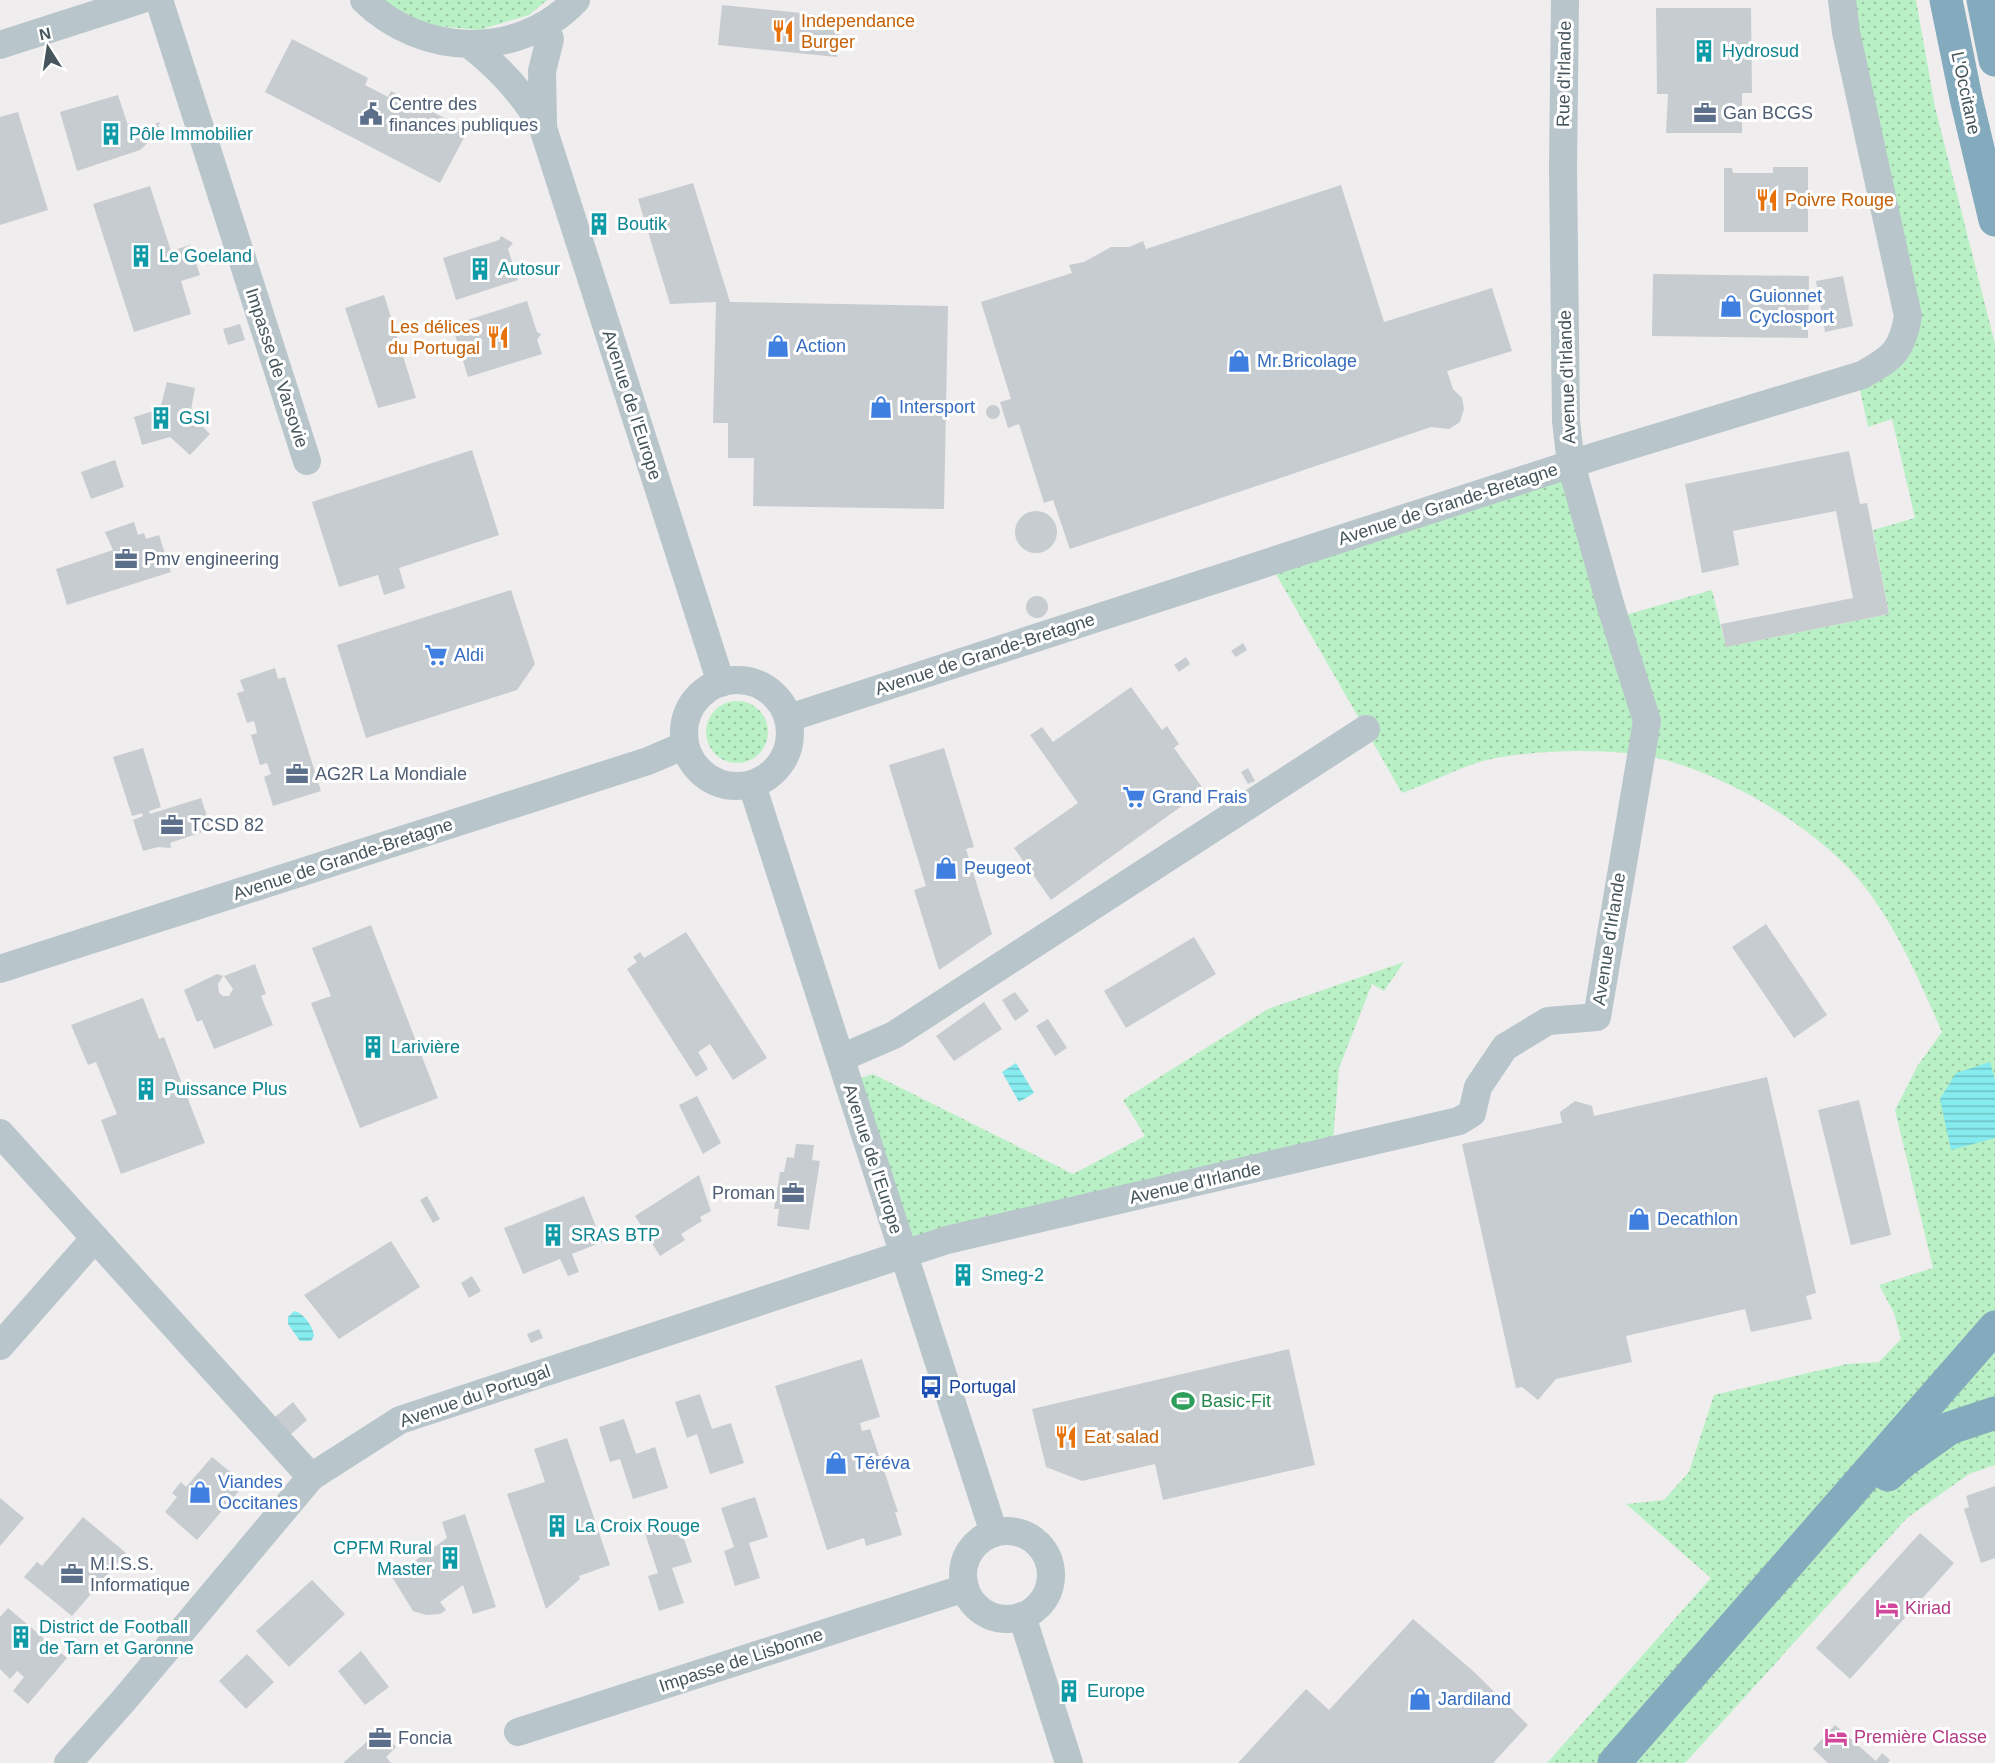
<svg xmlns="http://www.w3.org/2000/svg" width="1995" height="1763" font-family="Helvetica,sans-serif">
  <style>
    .grass { fill: url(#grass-dots) }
    .water { fill: url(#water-rules) }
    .building { fill: #c7ccd0 }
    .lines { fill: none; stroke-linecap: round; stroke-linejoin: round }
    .minor { stroke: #b8c5cb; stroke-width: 28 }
    .highway { stroke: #84aabe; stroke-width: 33 }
    .labels { text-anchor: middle; stroke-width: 6; stroke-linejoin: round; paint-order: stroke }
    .food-label { font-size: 18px; fill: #c56008; stroke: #fff; text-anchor: start }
    .culture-label { font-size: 18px; fill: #0d838f; stroke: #fff; text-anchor: start }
    .street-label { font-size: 18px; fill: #45555b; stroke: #fff }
    .service-label { font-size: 18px; fill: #4e5e75; stroke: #fff; text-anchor: start }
    .shop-label { font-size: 18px; fill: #366cbe; stroke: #fff; text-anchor: start }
    .transit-label { font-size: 18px; fill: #164399; stroke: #fff; text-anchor: start }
    .leisure-label { font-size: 18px; fill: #27864d; stroke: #fff; text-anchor: start }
    .hotel-label { font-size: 18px; fill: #b23c85; stroke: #fff; text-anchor: start }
  </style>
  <defs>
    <pattern id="grass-dots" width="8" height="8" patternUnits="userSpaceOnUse" patternTransform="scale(1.5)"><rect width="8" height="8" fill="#baf0c5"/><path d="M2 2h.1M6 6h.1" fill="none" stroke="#99c5a3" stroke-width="1.8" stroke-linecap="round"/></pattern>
    <pattern id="water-rules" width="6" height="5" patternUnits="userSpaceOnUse" patternTransform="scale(1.5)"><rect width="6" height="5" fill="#86ebee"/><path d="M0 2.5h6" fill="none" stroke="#6fc1c4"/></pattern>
  </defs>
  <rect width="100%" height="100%" fill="#f0edee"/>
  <g class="grass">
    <path d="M379,0H547L529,15L479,30L426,25Z"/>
    <path d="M1842,0H1916L1935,107L1995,344V1465L1969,1474L1907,1518L1685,1763H1547L1711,1578L1626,1504L1664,1500L1689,1472L1714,1395L1847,1364L1879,1362L1901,1339L1894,1313L1879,1285L1933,1268L1895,1110L1918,1065L1942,1032C1921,984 1901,937 1871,895C1829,835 1738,781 1669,761C1620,747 1536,749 1487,760C1459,767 1431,783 1402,793L1269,562L1571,464L1615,618L1712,590L1726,647L1889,614L1873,530L1915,518L1892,419L1868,427L1860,390L1904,340Z"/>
    <circle cx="737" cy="732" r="31"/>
    <path d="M1404,962L1384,991L1372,984L1339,1068L1332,1151L903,1254L848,1082L873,1074L1073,1174L1145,1136L1123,1100L1268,1009Z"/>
  </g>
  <g class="water">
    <path d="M1990,1062L1995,1080V1138L1951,1150L1940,1099L1956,1073Z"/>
    <path d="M1016,1063L1034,1093L1019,1102L1002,1072Z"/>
    <path d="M294,1311C304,1313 313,1327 314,1336L311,1341H300L288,1324V1317Z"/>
  </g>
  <g class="building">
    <path d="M722,5L841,17L837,57L718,45Z"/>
    <path d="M1656,8H1751L1752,93H1742V133H1666L1668,94H1657Z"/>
    <path d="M292,39L368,78L365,85L388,97L391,91L468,130L440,183L265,92Z"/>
    <path d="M118,95L130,132L160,122L155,136L140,150L77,171L60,112Z"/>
    <path d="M18,112L48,210L0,225V117Z"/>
    <path d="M1773,167H1808V232H1724V168H1732L1733,173H1773Z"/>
    <path d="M693,183L730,302L948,306L944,509L753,506L754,458H728V423H713L716,302L670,304L638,199Z"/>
    <path d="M1341,185L1384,322L1492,288L1512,351L1447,371L1453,389L1462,398L1464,409L1460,422L1449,429L1431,427L1070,549L1053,500L1044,503L1019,424L1008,428L1000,402L1011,399L981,302L1072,273L1069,265L1084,262L1111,247H1129L1143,241L1146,249Z"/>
    <path d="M150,186L171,251L190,245L200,275L181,281L191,314L134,332L93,204Z"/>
    <path d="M601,217L605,229L598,232L593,219Z"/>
    <path d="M501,236L513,243L508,249L518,280L456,300L443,258L499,240Z"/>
    <path d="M1653,274L1809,276L1808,338L1652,336Z"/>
    <path d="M1843,276L1853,326L1825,332L1816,281Z"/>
    <path d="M384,295L416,398L378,408L345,308Z"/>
    <path d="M527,301L537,332L541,334L537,340L542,354L468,377L452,325Z"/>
    <path d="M240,324L245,340L228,345L223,329Z"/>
    <path d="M167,382L195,388L191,410L195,419L210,434L190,455L170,437L142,445L134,417L160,409Z"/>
    <circle cx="993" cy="412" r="7"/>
    <path d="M472,450L499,535L399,568L405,588L384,595L378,575L339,587L312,502Z"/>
    <path d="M1849,451L1860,504L1867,503L1889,614L1726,647L1721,624L1853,598L1836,511L1733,531L1739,565L1702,573L1685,484Z"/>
    <path d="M115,460L124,487L91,499L81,472Z"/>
    <circle cx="1036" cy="532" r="21"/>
    <path d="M134,522L138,535L144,533L146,539L159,535L171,572L67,605L56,569L113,550L105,532Z"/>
    <path d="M511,590L535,664L517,690L366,738L337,645Z"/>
    <circle cx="1037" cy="607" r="11"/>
    <path d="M1243,643L1247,650L1236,657L1231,651Z"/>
    <path d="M1186,657L1190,664L1179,672L1174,665Z"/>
    <path d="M275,668L278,679L285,677L321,791L273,806L264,777L271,774L267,763L260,765L251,735L257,733L254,721L247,723L237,693L244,691L240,680Z"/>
    <path d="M1131,687L1162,730L1167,726L1179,744L1174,748L1204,790L1051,900L1014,848L1078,803L1030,735L1042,727L1053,742Z"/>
    <path d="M143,748L161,807L149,811L150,814L201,798L211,829L170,843L171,848L158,847L143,851L133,820L143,816L142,813L132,816L113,757Z"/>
    <path d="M944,748L974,847L966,849L992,934L939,970L914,890L926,886L889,765Z"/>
    <path d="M1248,768L1255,781L1248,784L1241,772Z"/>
    <path d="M1766,924L1827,1015L1794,1038L1732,947Z"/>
    <path d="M371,925L438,1098L360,1128L311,1003L331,996L312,948Z"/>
    <path d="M686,932L767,1058L733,1080L710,1044L698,1052L708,1069L696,1077L627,969L637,962L633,957L640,952L644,958Z"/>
    <path d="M1194,937L1216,974L1126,1028L1104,991Z"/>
    <path d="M255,964L266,994L261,996L273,1025L214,1049L202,1020L197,1022L184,990L217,974L223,976L218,984L219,993L223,996H229L233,989L224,976Z"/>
    <path d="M1015,992L1029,1011L1015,1021L1002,1000Z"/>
    <path d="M143,998L159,1039L164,1037L205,1143L121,1174L101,1120L117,1114L96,1062L88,1065L71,1025Z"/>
    <path d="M984,1002L1002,1029L954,1061L936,1036Z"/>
    <path d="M1048,1019L1067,1048L1055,1056L1036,1026Z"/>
    <path d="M1767,1077L1816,1293L1806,1296L1812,1319L1751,1332L1745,1309L1626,1336L1632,1362L1556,1379L1538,1400L1522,1387L1516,1388L1462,1144L1562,1123L1560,1112L1575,1101L1592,1106L1594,1116Z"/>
    <path d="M697,1096L721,1143L703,1154L679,1105Z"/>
    <path d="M1859,1100L1891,1235L1851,1245L1818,1110Z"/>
    <path d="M796,1144L814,1145L812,1160L820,1161L809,1230L777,1226L779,1209H774L780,1172H784L787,1157L794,1158Z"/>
    <path d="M699,1175L711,1211L700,1217L702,1221L681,1234L685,1240L660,1256L635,1216Z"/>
    <path d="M427,1196L440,1219L433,1223L420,1200Z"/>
    <path d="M584,1196L602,1242L572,1254L579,1272L568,1276L560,1259L523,1274L504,1228Z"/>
    <path d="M391,1241L420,1287L339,1339L304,1295Z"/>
    <path d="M965,1270L967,1277L960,1279L958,1272Z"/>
    <path d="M472,1276L481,1291L469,1298L461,1283Z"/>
    <path d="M539,1329L543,1338L531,1343L527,1334Z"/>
    <path d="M1289,1349L1315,1465L1163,1500L1155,1464L1082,1481L1046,1467L1032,1409Z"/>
    <path d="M862,1359L880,1417L860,1423L862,1431L870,1429L898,1512H895L902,1535L866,1546L864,1538L827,1550L775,1386Z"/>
    <path d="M700,1394L712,1429L731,1423L744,1463L710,1474L697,1434L687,1438L675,1402Z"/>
    <path d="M293,1402L307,1420L290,1435L275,1417Z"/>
    <path d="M624,1419L636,1454L655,1447L668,1488L633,1499L620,1459L610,1462L599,1427Z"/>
    <path d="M567,1438L610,1565L579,1576L580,1579L546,1609L507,1494L545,1482L534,1449Z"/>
    <path d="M212,1457L245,1484L197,1540L165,1512L177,1497L172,1493L181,1482L186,1487Z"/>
    <path d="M1995,1486V1558L1981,1563L1964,1509L1969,1507L1966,1496Z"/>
    <path d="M755,1497L768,1537L749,1543L760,1578L735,1586L724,1551L734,1547L721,1508Z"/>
    <path d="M0,1498L24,1518L0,1546Z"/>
    <path d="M465,1514L496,1607L473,1614L463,1585L440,1602L446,1610L440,1614L426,1615L413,1611L392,1577L447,1538L442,1522Z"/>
    <path d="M83,1517L126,1553L72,1616L24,1577L37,1562L42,1566Z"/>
    <path d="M678,1522L692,1562L672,1568L684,1603L659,1611L648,1576L658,1573L645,1533Z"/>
    <path d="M1920,1533L1954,1563L1850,1679L1816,1648Z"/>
    <path d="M312,1580L345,1614L289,1667L256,1631Z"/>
    <path d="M8,1608L67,1658L28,1704L13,1691L24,1677L17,1671L10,1679L0,1669V1617Z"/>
    <path d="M1413,1619L1472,1670L1528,1725L1493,1763H1238L1306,1689L1329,1710Z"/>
    <path d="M361,1651L389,1687L365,1705L338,1671Z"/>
    <path d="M247,1654L274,1682L246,1709L219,1681Z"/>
    <path d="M1071,1683L1075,1696L1067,1699L1063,1685Z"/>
    <path d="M1835,1725L1876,1761L1882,1753L1890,1760L1888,1763H1828L1813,1749Z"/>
    <path d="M381,1729L396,1747L386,1757L391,1763H343Z"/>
  </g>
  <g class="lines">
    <g class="minor">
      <path d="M159,0L307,461"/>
      <path d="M364,0C421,56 518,61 576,0"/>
      <path d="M0,45L140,0"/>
      <path d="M470,45C501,69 524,94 543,128L721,683"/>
      <path d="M543,123L542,71L550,39L544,25"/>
      <circle cx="737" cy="733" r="53"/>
      <path d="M789,718L1596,456L1862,375C1893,358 1902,351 1908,316L1846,32L1842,0"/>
      <path d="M752,785L994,1533"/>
      <path d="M0,969L648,761L685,745"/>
      <path d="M841,1058L894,1035L1366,729"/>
      <path d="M0,1133L311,1477"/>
      <path d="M0,1346L95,1238"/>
      <circle cx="1007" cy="1575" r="44"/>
      <path d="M1022,1616L1069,1763"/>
      <path d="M518,1732L965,1588"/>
      <path d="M68,1763L124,1700L311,1477L400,1420L947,1240L1459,1121L1472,1113L1478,1087L1505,1047L1548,1021L1597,1017L1647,721L1611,607L1571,464L1566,421L1563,168L1565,0"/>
    </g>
    <g class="highway">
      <path d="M1946,0L1966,98L1995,220"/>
      <path d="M1983,0L1995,60"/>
      <path d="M1888,1475L1905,1460L1950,1428L1995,1413"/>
      <path d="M1614,1763L1995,1327"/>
    </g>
  </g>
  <defs>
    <g id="restaurant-bare" transform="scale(1.8)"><path d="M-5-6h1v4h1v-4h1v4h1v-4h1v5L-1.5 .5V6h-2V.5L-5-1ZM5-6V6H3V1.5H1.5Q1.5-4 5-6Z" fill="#e8710a" stroke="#fff" stroke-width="2.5" paint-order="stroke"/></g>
    <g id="building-bare" transform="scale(1.8)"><path d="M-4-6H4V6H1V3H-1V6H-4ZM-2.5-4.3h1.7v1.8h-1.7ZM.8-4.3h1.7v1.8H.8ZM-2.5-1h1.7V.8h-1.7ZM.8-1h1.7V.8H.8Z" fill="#0f9aa8" stroke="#fff" stroke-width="2.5" paint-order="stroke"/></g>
    <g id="office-bare" transform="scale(1.8)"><path d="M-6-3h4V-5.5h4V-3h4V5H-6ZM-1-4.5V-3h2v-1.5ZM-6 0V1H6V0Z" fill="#5c6f8a" stroke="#fff" stroke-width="2.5" paint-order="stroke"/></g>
    <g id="civic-bare" transform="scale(1.8)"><path d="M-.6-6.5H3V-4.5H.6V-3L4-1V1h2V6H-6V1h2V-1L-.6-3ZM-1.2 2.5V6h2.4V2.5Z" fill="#5c6f8a" stroke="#fff" stroke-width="2.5" paint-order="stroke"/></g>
    <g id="shop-bare" transform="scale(1.8)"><path d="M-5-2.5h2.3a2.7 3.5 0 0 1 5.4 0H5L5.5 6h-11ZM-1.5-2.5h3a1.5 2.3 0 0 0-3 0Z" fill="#3f7fe0" stroke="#fff" stroke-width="2.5" paint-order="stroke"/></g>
    <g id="supermarket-bare" transform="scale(1.8)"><path d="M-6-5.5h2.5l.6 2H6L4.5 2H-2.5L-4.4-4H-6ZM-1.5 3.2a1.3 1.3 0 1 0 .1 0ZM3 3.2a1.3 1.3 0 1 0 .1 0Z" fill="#3f7fe0" stroke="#fff" stroke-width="2.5" paint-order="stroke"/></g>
    <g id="bus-bare" transform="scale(1.8)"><path d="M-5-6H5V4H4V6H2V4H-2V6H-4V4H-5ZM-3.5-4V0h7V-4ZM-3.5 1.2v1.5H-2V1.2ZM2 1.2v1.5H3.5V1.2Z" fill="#1a4fb4" stroke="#fff" stroke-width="2.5" paint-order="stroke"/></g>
    <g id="stadium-bare" transform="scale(1.8)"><path d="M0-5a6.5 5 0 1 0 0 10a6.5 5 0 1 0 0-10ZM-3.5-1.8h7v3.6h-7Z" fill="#2e9e5b" stroke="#fff" stroke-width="2.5" paint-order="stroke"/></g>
    <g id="hotel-bare" transform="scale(1.8)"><path d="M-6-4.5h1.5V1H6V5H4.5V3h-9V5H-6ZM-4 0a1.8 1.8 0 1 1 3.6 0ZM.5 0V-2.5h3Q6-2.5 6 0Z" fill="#d1479c" stroke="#fff" stroke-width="2.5" paint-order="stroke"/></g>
  </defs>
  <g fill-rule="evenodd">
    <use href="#restaurant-bare" x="783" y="31"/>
    <use href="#building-bare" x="1704" y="51"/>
    <use href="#office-bare" x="1705" y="113"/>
    <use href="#civic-bare" x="371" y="114"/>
    <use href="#building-bare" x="111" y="134"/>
    <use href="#restaurant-bare" x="1767" y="200"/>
    <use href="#building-bare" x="599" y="224"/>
    <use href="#building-bare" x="141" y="256"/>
    <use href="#building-bare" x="480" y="269"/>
    <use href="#shop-bare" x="1731" y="306"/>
    <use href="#restaurant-bare" x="498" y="337"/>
    <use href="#shop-bare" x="778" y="346"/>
    <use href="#shop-bare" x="1239" y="361"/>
    <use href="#shop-bare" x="881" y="407"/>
    <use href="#building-bare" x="161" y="418"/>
    <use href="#office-bare" x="126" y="559"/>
    <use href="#supermarket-bare" x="436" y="655"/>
    <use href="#office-bare" x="297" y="774"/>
    <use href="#supermarket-bare" x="1134" y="797"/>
    <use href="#office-bare" x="172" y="825"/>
    <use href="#shop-bare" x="946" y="868"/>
    <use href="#building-bare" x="373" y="1047"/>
    <use href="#building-bare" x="146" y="1089"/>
    <use href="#office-bare" x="793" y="1193"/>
    <use href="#shop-bare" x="1639" y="1219"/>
    <use href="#building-bare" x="553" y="1235"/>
    <use href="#building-bare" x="963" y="1275"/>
    <use href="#bus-bare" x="931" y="1387"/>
    <use href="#stadium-bare" x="1183" y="1401"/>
    <use href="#restaurant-bare" x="1066" y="1437"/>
    <use href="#shop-bare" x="836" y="1463"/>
    <use href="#shop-bare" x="200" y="1492"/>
    <use href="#building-bare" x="557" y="1526"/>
    <use href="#building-bare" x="450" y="1558"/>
    <use href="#office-bare" x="72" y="1574"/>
    <use href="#hotel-bare" x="1887" y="1608"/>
    <use href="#building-bare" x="21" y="1637"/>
    <use href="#building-bare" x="1069" y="1691"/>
    <use href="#shop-bare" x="1420" y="1699"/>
    <use href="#hotel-bare" x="1836" y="1737"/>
    <use href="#office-bare" x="380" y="1738"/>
  </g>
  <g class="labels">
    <g class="food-label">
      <text x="801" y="27">Independance<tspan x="801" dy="21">Burger</tspan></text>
      <text x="1785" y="206">Poivre Rouge</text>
      <text x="480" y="333" text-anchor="end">Les délices<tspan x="480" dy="21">du Portugal</tspan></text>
      <text x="1084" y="1443">Eat salad</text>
    </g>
    <g class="culture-label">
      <text x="1722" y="57">Hydrosud</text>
      <text x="129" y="140">Pôle Immobilier</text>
      <text x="617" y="230">Boutik</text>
      <text x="159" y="262">Le Goeland</text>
      <text x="498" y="275">Autosur</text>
      <text x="179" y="424">GSI</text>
      <text x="391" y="1053">Larivière</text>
      <text x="164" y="1095">Puissance Plus</text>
      <text x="571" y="1241">SRAS BTP</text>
      <text x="981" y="1281">Smeg-2</text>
      <text x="575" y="1532">La Croix Rouge</text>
      <text x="432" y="1554" text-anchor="end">CPFM Rural<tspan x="432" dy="21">Master</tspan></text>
      <text x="39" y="1633">District de Football<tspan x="39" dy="21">de Tarn et Garonne</tspan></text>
      <text x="1087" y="1697">Europe</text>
    </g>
    <g class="street-label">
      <text transform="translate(1564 74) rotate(-89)" y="6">Rue d'Irlande</text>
      <text transform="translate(1966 93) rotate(78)" y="6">L'Occitane</text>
      <text transform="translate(277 368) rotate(72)" y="6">Impasse de Varsovie</text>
      <text transform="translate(1567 377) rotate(-92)" y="6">Avenue d'Irlande</text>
      <text transform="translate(632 405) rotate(72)" y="6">Avenue de l'Europe</text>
      <text transform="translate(1448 504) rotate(-18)" y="6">Avenue de Grande-Bretagne</text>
      <text transform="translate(985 654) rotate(-18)" y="6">Avenue de Grande-Bretagne</text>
      <text transform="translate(343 859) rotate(-18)" y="6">Avenue de Grande-Bretagne</text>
      <text transform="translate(1609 939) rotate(-81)" y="6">Avenue d'Irlande</text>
      <text transform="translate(873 1159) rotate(72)" y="6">Avenue de l'Europe</text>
      <text transform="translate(1195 1183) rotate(-13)" y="6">Avenue d'Irlande</text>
      <text transform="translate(475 1396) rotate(-19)" y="6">Avenue du Portugal</text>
      <text transform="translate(741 1660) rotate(-18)" y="6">Impasse de Lisbonne</text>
    </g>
    <g class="service-label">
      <text x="389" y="110">Centre des<tspan x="389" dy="21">finances publiques</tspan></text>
      <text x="1723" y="119">Gan BCGS</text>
      <text x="144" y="565">Pmv engineering</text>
      <text x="315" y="780">AG2R La Mondiale</text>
      <text x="190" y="831">TCSD 82</text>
      <text x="775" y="1199" text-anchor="end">Proman</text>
      <text x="90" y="1570">M.I.S.S.<tspan x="90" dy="21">Informatique</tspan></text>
      <text x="398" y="1744">Foncia</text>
    </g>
    <g class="shop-label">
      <text x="1749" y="302">Guionnet<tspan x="1749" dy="21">Cyclosport</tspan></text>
      <text x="796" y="352">Action</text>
      <text x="1257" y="367">Mr.Bricolage</text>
      <text x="899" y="413">Intersport</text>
      <text x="454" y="661">Aldi</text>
      <text x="1152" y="803">Grand Frais</text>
      <text x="964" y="874">Peugeot</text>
      <text x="1657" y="1225">Decathlon</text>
      <text x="854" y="1469">Téréva</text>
      <text x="218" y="1488">Viandes<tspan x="218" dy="21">Occitanes</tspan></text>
      <text x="1438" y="1705">Jardiland</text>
    </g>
    <g class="transit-label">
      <text x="949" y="1393">Portugal</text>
    </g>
    <g class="leisure-label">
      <text x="1201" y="1407">Basic-Fit</text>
    </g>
    <g class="hotel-label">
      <text x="1905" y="1614">Kiriad</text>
      <text x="1854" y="1743">Première Classe</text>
    </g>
  </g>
  <g transform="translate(48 48) rotate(348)" stroke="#ffffff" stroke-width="4.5" paint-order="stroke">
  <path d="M0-4.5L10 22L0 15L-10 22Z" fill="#45555b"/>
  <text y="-9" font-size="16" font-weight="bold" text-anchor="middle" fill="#45555b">N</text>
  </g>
</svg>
